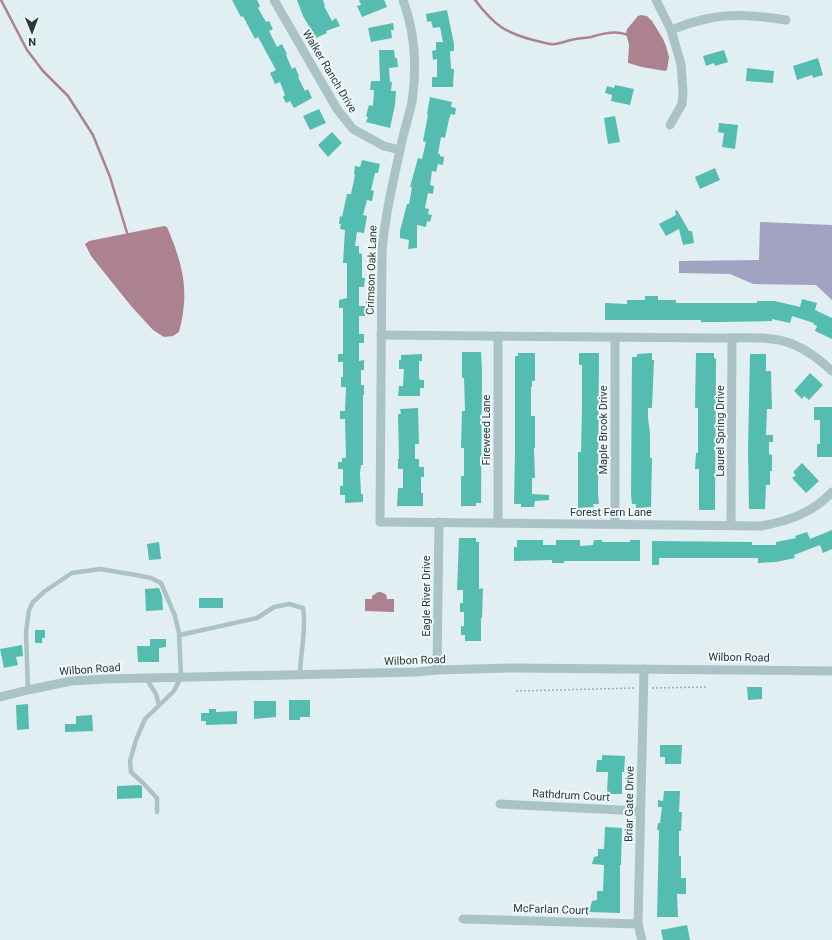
<svg xmlns="http://www.w3.org/2000/svg" width="832" height="940" font-family="Roboto,sans-serif">
  <style>
    .green { fill: #a2a3c0 }
    .water { fill: #ad8290 }
    .lines { fill: none; stroke-linecap: round; stroke-linejoin: round }
    .stream { stroke: #ad8290; stroke-width: 2.5 }
    .building { fill: #55bcb0 }
    .path { stroke: #98b3b5; stroke-width: 1.5; stroke-dasharray: 2 2; stroke-linecap: butt }
    .lane { stroke: #abc3c6; stroke-width: 4.5 }
    .street { stroke: #abc3c6; stroke-width: 9 }
    .labels { text-anchor: middle; stroke-width: 4; stroke-linejoin: round; paint-order: stroke }
    .street-label { font-size: 11px; fill: #2c3838; stroke: #eef7f9 }
  </style>
  <rect width="100%" height="100%" fill="#e1eff2"/>
  <path class="green" d="M760,222L832,225V300L816,285L753,284L730,274L679,273V261L759,260Z"/>
  <g class="water">
    <path d="M641,15L647,16L652,21L663,39L666,46L669,57L667,70L665,71L642,67L628,63V61L629,45L626,33L627,29L638,16Z"/>
    <path d="M164,226L167,227C183,265 190,291 179,332L173,336L164,337L153,330L131,306L91,256L85,244L89,241Z"/>
    <path d="M378,592C384,592 387,594 387,599H394V612L365,611V599H372V596Z"/>
  </g>
  <g class="lines">
    <g class="stream">
      <path d="M1,0L27,50L43,71L68,96L93,135L110,177L128,236"/>
      <path d="M475,0C495,26 505,33 537,41C543,42 550,45 555,44C562,43 569,40 576,39C581,38 586,38 591,37C604,33 617,30 630,36"/>
    </g>
  </g>
  <g class="building">
    <path d="M232,0H257L260,6L258,8L266,22L269,21L273,29L269,31L277,47L282,44L287,54L286,55L292,69L295,67L299,76L298,77L305,91L308,89L312,98L294,108L290,101L286,103L283,97L285,95L280,82L275,84L270,73L276,70L258,37L255,39L243,16L241,17Z"/>
    <path d="M297,0H323L325,6H324L332,21L336,18L340,26L326,31L327,33L316,38L303,16Z"/>
    <path d="M359,0H384L387,7L362,17L357,6L361,5Z"/>
    <path d="M447,10L454,44V51H450L451,69H454L453,87H432V77H437V59L433,60L432,51L436,50V42H443L440,27L433,28L431,21L427,22L426,14Z"/>
    <path d="M393,23L394,30H391L392,38L371,42L368,28Z"/>
    <path d="M379,50H394L395,58H397L398,67L389,68L390,82H392L391,91H396L395,105L390,128L366,122L368,117L366,116L369,105L373,106L374,90H370L371,81H380Z"/>
    <path d="M724,50L728,62L715,66L714,63L706,66L703,56Z"/>
    <path d="M818,58L823,75L813,78L812,75L797,80L793,66Z"/>
    <path d="M747,68L774,71L773,83L746,81Z"/>
    <path d="M615,85L634,89L630,105L611,101L612,95L605,93L607,86L614,88Z"/>
    <path d="M430,97L452,102L451,107L456,108L455,115L451,114L449,119L445,138L441,137L438,154H440V156L444,157L443,165L438,164L436,172L432,171L430,185L434,186L433,194L428,193L425,208L429,209L428,214L432,215L430,222L427,221L426,227L417,225V248L408,249L409,240L400,238V231L407,204H409L412,187H410L418,158L422,159L426,142L423,141L428,115L427,114Z"/>
    <path d="M319,109L326,123L310,130L303,116Z"/>
    <path d="M615,116L620,142L608,144L604,118Z"/>
    <path d="M719,123L738,125L735,149L722,147L724,133L718,132Z"/>
    <path d="M332,132L342,143L328,157L318,145Z"/>
    <path d="M362,160L380,164L378,173H375L371,190L374,191L372,201L367,200L363,215L367,216L364,233L357,232L355,246H359V253L362,254V278H365L364,287H359V306H365V316H359V334H364V343H359V361L364,360V370H361V385H364V395H363V465H361L360,473L361,494H363V502L345,503V495H340V486H343V469H338V462H342V458H346L345,419H340V411H345L346,387H341V377H343V362H338V354H343V308H339V300L347,298V263H343L345,230L340,229L341,224H339L340,216L342,217L347,194H351L355,175L354,174L355,166L360,167Z"/>
    <path d="M715,168L720,180L700,189L695,177Z"/>
    <path d="M677,210L689,231H692L694,243L683,245L679,229L666,236L659,224L676,215L675,211Z"/>
    <path d="M645,296H658V300H676V303H757V301H775L800,307L802,299L817,303L815,310L832,318V339L815,331L817,326L813,324L814,323L792,316L790,323L772,319V321L721,322H701V320H605V303L627,304V300H645Z"/>
    <path d="M462,352H481L482,371L481,503H476V506H461V476H464V448H461L462,411H465L464,378H462Z"/>
    <path d="M518,353H535V381H532V387H531V416H535V448H534L535,478H532V494L549,495V500L535,501L534,507H521V504H514L515,452V356H518Z"/>
    <path d="M579,353H599L598,494L599,504H593L594,507L578,508V452H581L582,408V365H579Z"/>
    <path d="M652,353V360H654L652,408H648V418L650,433V458H652L651,507L636,508V504H632L631,495L632,357H637V354Z"/>
    <path d="M696,353H714V358L716,359L715,510H699V469H695L696,453H698V408H695Z"/>
    <path d="M422,354V361H419V378L420,380H424V388H420V396H398L399,386H403L404,369H399V360H401V355Z"/>
    <path d="M750,354H766V371H771L772,409H767L766,435H773V442H769V454L772,455V471H770V485H766L765,509H749L748,450Z"/>
    <path d="M810,373L823,385L809,400L804,396L802,399L794,391Z"/>
    <path d="M814,407H832V457H817V444H820V420H814Z"/>
    <path d="M418,408L419,444H415V459H419V467H424V477H421V493H423V506H397L398,488H403V469H398V459H399L398,414H401L400,409Z"/>
    <path d="M802,463L819,481L806,493L792,478L796,475L793,472Z"/>
    <path d="M832,530V549L823,553L820,545L794,555L795,558L776,562L758,563V558H659V565H652V541L752,542V545H776V542L796,538L795,536L807,532L810,539Z"/>
    <path d="M459,538H476V542H479V589L483,588L482,618H481V641H465V635H461V626H464V612H460V603H463V590H457Z"/>
    <path d="M517,540H543V545H556V540H580V546L593,545L594,540H602V542H630V540H640V561H564V563H552V560L514,561V547H517Z"/>
    <path d="M159,542L161,559L149,560L147,544Z"/>
    <path d="M159,588L162,596L163,610L146,611L145,589Z"/>
    <rect x="199" y="598" width="24" height="10"/>
    <path d="M35,630H45V638H42V643H35Z"/>
    <path d="M150,639H166V647L159,648V662H138L137,646H150Z"/>
    <path d="M22,645L23,656L16,657L18,665L4,668L0,649Z"/>
    <path d="M747,687H762V699L748,700Z"/>
    <path d="M289,700H310V717H300V720H289Z"/>
    <path d="M254,701H276V717L254,719Z"/>
    <path d="M28,704L29,729L17,730L16,705Z"/>
    <path d="M209,709H216V712L237,711V724L206,725V721H201V713H209Z"/>
    <path d="M92,715L93,731L65,732V724H76V716Z"/>
    <path d="M660,745H682L681,764H665V757H660Z"/>
    <path d="M602,755L625,756L624,772H622V794H607L608,772H596L597,760H602Z"/>
    <path d="M140,785L142,787V798L117,799V786Z"/>
    <path d="M664,791H680L679,812H682L681,831H679V856H681V878H686V894H677L678,917H657L659,830H657L658,823H660L662,807H658V800L663,801Z"/>
    <path d="M605,827L622,828L621,865H620V913L589,912L592,901L597,900V891H603L604,865L592,864L594,857L598,856V849H604Z"/>
    <path d="M687,925L690,940H663L661,930Z"/>
  </g>
  <g class="lines">
    <g class="path">
      <path d="M652,688L706,687"/>
      <path d="M516,691L636,688"/>
    </g>
    <g class="lane">
      <path d="M180,635L257,618L274,607L289,604L303,608C307,630 300,653 300,675"/>
      <path d="M146,678L156,694L159,705"/>
      <path d="M28,690L26,632L29,610L33,602L45,591L72,573L100,569L136,575L151,578L161,583L175,616L179,633L181,677L174,691L145,719L136,740L130,761L131,772L143,783L157,798V812"/>
    </g>
    <g class="street">
      <path d="M274,0L337,109L353,129L384,146L400,150"/>
      <path d="M403,0C415,32 417,68 412,102C409,115 405,128 402,141C394,178 385,214 382,252L380,522L761,526C789,521 812,513 832,492"/>
      <path d="M656,0L671,30L681,64L683,93L682,104L670,125"/>
      <path d="M671,30C682,26 694,21 706,19C733,13 760,16 786,20"/>
      <path d="M381,335L716,338C769,338 790,332 832,371"/>
      <path d="M615,337V524"/>
      <path d="M498,523V336"/>
      <path d="M731,525L732,338"/>
      <path d="M437,670L439,522"/>
      <path d="M0,697L28,690L71,681L106,679L416,672L437,670L512,668L832,671"/>
      <path d="M500,804L640,811"/>
      <path d="M463,919L638,924"/>
      <path d="M642,940L638,924L644,669"/>
    </g>
  </g>
  <g class="labels">
    <g class="street-label">
      <text transform="translate(330 71) rotate(59)" y="4">Walker Ranch Drive</text>
      <text transform="translate(371 270) rotate(-88)" y="4">Crimson Oak Lane</text>
      <text transform="translate(486 430) rotate(-90)" y="4">Fireweed Lane</text>
      <text transform="translate(603 430) rotate(-90)" y="4">Maple Brook Drive</text>
      <text transform="translate(720 431) rotate(-90)" y="4">Laurel Spring Drive</text>
      <text x="611" y="516">Forest Fern Lane</text>
      <text transform="translate(426 596) rotate(-90)" y="4">Eagle River Drive</text>
      <text transform="translate(739 657) rotate(1)" y="4">Wilbon Road</text>
      <text transform="translate(415 660) rotate(-2)" y="4">Wilbon Road</text>
      <text transform="translate(90 669) rotate(-4)" y="4">Wilbon Road</text>
      <text transform="translate(571 795) rotate(3)" y="4">Rathdrum Court</text>
      <text transform="translate(629 804) rotate(-89)" y="4">Briar Gate Drive</text>
      <text transform="translate(551 909) rotate(2)" y="4">McFarlan Court</text>
    </g>
  </g>
  <g transform="translate(32 32) rotate(179)" stroke="#eef7f9" stroke-width="3" paint-order="stroke">
  <path d="M0-3L7 15L0 10L-7 15Z" fill="#2c3838"/>
  <text y="-6" font-size="11" font-weight="bold" text-anchor="middle" fill="#2c3838">N</text>
  </g>
</svg>
